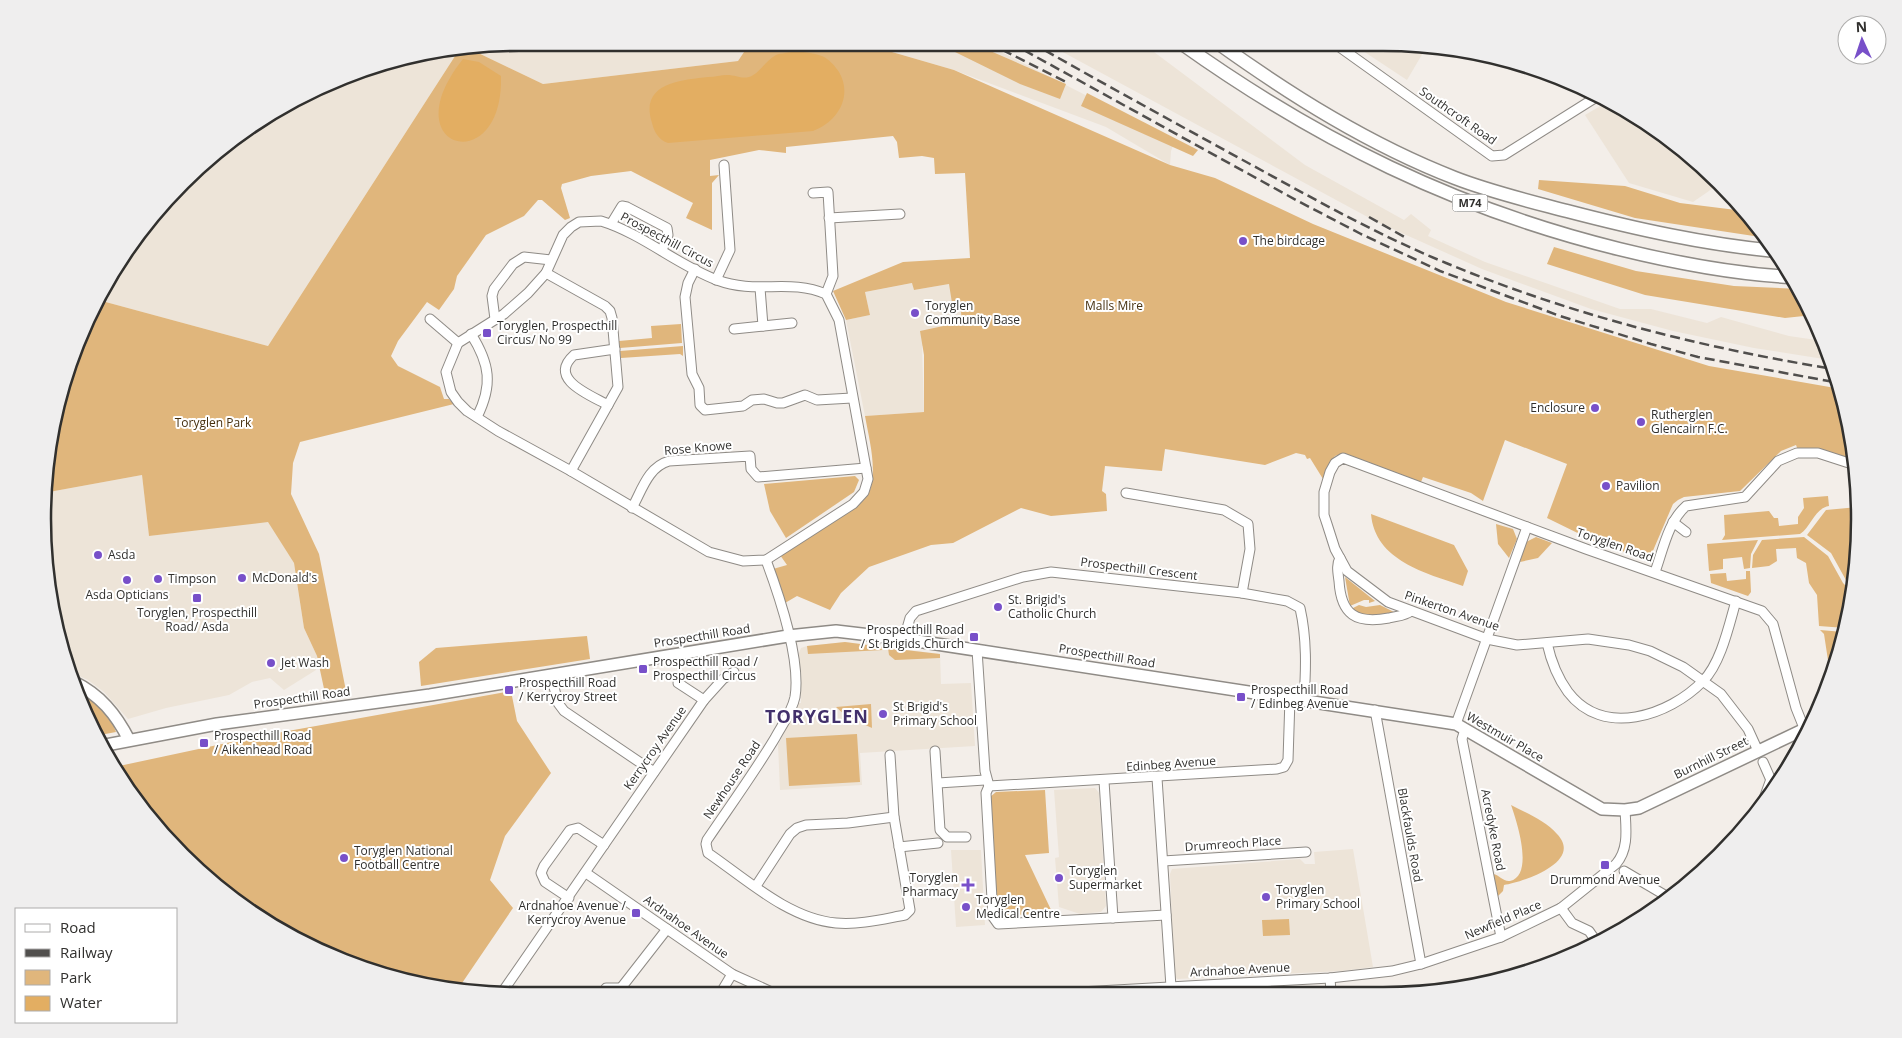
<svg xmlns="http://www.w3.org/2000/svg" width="1902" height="1038" font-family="'Open Sans',sans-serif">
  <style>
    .built { fill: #ede4d8 }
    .green { fill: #e0b67c }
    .water { fill: #e3ae62 }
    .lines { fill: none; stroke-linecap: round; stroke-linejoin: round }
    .stream { stroke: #e3ae62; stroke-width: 2.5 }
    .minor-casing { stroke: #8f8b86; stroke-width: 11 }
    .major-casing { stroke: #8f8b86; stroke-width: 14 }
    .highway-casing { stroke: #8f8b86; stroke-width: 15 }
    .minor { stroke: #fff; stroke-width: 9 }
    .major { stroke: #fff; stroke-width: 11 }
    .highway { stroke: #fff; stroke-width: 12 }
    .rail { stroke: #514f4d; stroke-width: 2.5; stroke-dasharray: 10 5; stroke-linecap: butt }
    .poi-dot { fill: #7850c9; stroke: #fff; stroke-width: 2 }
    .labels { text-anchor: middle; stroke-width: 4; stroke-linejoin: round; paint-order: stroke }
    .shield { fill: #fff; stroke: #6f6e6d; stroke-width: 1 }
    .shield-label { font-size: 11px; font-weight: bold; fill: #31302e }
    .street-label { font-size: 12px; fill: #31302e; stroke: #fff }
    .poi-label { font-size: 12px; fill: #31302e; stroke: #fff; text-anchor: start }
    .park-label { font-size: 12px; fill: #46300f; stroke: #fff }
    .district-label { font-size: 18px; font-weight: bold; letter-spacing: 1px; fill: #42306b; stroke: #fff }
    .rim { fill: none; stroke: #31302e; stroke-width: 2.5 }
  </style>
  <rect width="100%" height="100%" fill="#f3eee9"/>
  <g class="built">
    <path d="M519,43H750L738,61L543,84L472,50Z"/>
    <path d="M861,43H984L1175,141L1171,151L1170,165L1106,127L954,70Z"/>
    <path d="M1046,43H1142L1305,165L1404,220L1411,214L1431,230L1428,236L1485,262L1620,309H1651L1707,323L1721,317L1789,336L1823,341L1830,360L1754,348L1673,331L1591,309L1482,269L1375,221Z"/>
    <path d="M1351,43L1414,44L1427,46L1407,80Z"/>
    <path d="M457,53L268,346L102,301L123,255L229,141L366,68Z"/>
    <path d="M1609,101L1621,106L1697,161L1719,184L1693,202L1629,183L1585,115Z"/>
    <path d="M913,283L914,290L949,284L960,302L962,322L922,346L924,412L865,416L846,320L870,315L865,292Z"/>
    <path d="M142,475L149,536L268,521L294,563L304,628L317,656L316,670L284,690L270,678L252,682L229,695L166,708L128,719L104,692L88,680L72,673L44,550L49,492Z"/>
    <path d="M845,642L940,654L941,684L971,683L975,746L860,753L862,785L780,790L778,745L798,703H801L799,653L801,648L807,646Z"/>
    <path d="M1095,788L1099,793L1106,906L1101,912L1080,914L1059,907L1055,858L1059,857L1054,790Z"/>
    <path d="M1353,849L1373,967L1342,971L1177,979L1174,975L1170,874L1172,869L1300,859L1305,864H1315L1314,852Z"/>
    <path d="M951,850H981L985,925L956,927Z"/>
  </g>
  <g class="green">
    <path d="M750,43H861L954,70L1170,165L1215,178L1313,224L1506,302L1709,366L1841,389L1854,460L1816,448L1798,450L1796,445L1781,451L1740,491L1684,497L1678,500L1673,504L1652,553L1654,554L1645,559L1596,542L1547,518L1567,464L1505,440L1483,501L1471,493L1423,477L1421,482L1342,454L1335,456L1326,470L1323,479L1310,458L1307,459L1305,455L1296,453L1265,465L1165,449L1162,471L1105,466L1102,491L1106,494L1107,511L1051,516L1021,508L953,543L931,545L869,567L841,593L830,610L797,596L785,603L773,569L787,565L780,555L859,505C862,501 867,497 869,493C878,470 869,439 865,416L924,412V355L920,331L962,322L960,303H952L949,284L914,290L912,283L865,292L870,315L846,320L833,291L903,262L970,258L965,173L935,174L934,158L922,156L899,158L897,142L893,136L786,147V153L759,150L710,160V176L719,175L712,183V230L686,218L693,203L631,171L591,176L562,184L561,188L570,218L565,220L542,200H538L524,216L486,235L457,276L454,289L439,310L427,302L398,341L391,356L398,366L440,387L444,399H449L454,404L300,442L293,463L291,494L319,554L347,696L326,698L317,656L304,628L294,563L268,522L149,536L142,475L49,492L59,396L102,301L268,346L457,53L472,50L543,84L738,61Z"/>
    <path d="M954,43H972L1066,84L1060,99L1020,84L951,50Z"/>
    <path d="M1087,93L1198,150L1193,156L1081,106Z"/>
    <path d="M1539,180L1625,186L1680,203L1744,211L1767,238L1635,218L1538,189Z"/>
    <path d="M1554,247L1636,271L1734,286L1799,289L1813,315L1785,318L1645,295L1547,264Z"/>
    <path d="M681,324L682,343L620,348L619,341L652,338L651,326Z"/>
    <path d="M683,346V356L680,354L621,358L620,351Z"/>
    <path d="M855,476L859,480L854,492L786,538L770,511L764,484Z"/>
    <path d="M1828,496L1829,506C1815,508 1811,527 1800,534L1722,540L1725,535L1724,515L1769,511L1774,518H1778L1779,526L1798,524V517L1804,508L1803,498Z"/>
    <path d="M1858,507L1855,581L1854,589L1847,582L1831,553L1807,535L1826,510Z"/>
    <path d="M1371,514L1454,545L1468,571L1463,586C1426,573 1375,561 1371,514Z"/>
    <path d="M1496,524L1513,529L1517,539L1509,558L1498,544Z"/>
    <path d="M1536,537L1552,543L1538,558L1520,562L1526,542Z"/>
    <path d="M1804,537L1828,556L1843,583L1853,593L1845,628L1819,626L1817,595L1809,583L1806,563L1797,558L1796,548L1776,549L1777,561L1769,566L1752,568L1753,555L1762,540Z"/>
    <path d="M1758,540L1751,554L1750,568L1744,569L1742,557L1723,559V569L1709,571L1707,544Z"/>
    <path d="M1746,571H1750L1751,592L1748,596L1711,583L1710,574L1726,573L1727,581L1746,579Z"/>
    <path d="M1345,577L1375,601L1369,603V600H1364L1350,606Z"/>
    <path d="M1359,605L1366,607L1380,605L1394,612V614L1364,617L1351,609Z"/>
    <path d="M1820,630L1843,632L1831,680L1824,634Z"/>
    <path d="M587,636L590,659L421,686L419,662L436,648Z"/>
    <path d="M845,642L883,647V650L808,654L807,646Z"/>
    <path d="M888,648L940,654V658L895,660L889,655Z"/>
    <path d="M76,688L105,711L116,725L114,727L116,732L100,735L79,702Z"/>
    <path d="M511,691L517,721L551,773L505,836L490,880L513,908L458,989L395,979L281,932L161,833L119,766L260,736Z"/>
    <path d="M871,704L872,728L846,716L836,707Z"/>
    <path d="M857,734L860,782L789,786L786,738Z"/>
    <path d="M1045,790L1049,853L1025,855L1053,914L1005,915L997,908L990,797L996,792Z"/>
    <path d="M1511,805C1526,813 1546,821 1557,834C1584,862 1523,882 1504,885L1503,891L1497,897L1493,874C1500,875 1503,882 1510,881C1535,875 1516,819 1511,805Z"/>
    <path d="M1289,919L1290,935L1263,936L1262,920Z"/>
  </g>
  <g class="water">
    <path d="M795,51C804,52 813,53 822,56C829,59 835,66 839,72C853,96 838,122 813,131L668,143C659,140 654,132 652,123C639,83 681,80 708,77C715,77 721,75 727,75C736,75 741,79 749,77C760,73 766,60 776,55C781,53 789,53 795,51Z"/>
    <path d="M463,59L479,62L501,76C504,180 390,150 463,59Z"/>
  </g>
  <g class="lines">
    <path class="stream" d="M1799,742L1801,746"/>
    <g class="minor-casing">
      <g id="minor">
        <path d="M1334,43L1492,156L1504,155L1598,96"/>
        <path d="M813,193L828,192L833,276L826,294"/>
        <path d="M829,218L900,214"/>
        <path d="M601,221C643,234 677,265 717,280C757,295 788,278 826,294L839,320L868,479L864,492L853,504L766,560L743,561L709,552L571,471L498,431L467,411L458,402L451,392L446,372L458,343L504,314L528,293L546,273L563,235L571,227L579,222Z"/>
        <path d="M611,224L622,206L627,207L667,228L668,235L662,250"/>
        <path d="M695,269L688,283L685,297L692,374L699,388L700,405L705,410L743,406L752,400L764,399L777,403H783L805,395L817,400L852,398"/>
        <path d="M546,273L605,306L610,311L612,318L618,387L571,471"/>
        <path d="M716,280L730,250L724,165"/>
        <path d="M760,288L763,326"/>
        <path d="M430,319L458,343"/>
        <path d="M495,319L492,296L494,289L513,264L524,257L551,260"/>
        <path d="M734,329L792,323"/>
        <path d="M471,334C490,364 493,385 477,417"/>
        <path d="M608,405C590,395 547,379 574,355L615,349"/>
        <path d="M1126,493L1224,510L1248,524L1250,549L1242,593"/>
        <path d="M632,508C642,490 648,467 669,461L750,456L751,469L758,477L866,468"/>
        <path d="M1673,522L1686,532"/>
        <path d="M1340,558C1336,565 1338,573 1339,581C1341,615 1356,624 1389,618C1397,616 1405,616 1411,611"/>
        <path d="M766,560C779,595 801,660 795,697C792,712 782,725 775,738C754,773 730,806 707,840L706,844L708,853C746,879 789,919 836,923C860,925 883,919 905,915L910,910L894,817L890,755"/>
        <path d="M1655,572C1663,550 1668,522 1686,506L1745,497L1778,461L1797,453H1818L1855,465"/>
        <path d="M904,639L910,618L916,611L1023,577L1051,572L1242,593L1287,601L1300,608C1307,639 1306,669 1304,700"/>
        <path d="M1547,643C1551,661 1557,677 1568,692C1603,738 1669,716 1703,681C1721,663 1729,625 1736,601"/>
        <path d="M977,650L985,771L989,786"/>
        <path d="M551,675L558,703L564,711L654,772"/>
        <path d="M678,683L704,700"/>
        <path d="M1375,710L1421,964"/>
        <path d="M1456,724L1527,527"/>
        <path d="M1465,729L1462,739L1501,937"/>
        <path d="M935,751L940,830L947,837H966"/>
        <path d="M1758,751L1748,729L1721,694L1683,667L1650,651L1629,645L1588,639L1517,645L1487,639L1388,602L1347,571L1335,549L1327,524L1324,515V492L1330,472L1335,463L1343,458L1586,549L1762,611L1773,624L1796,708L1804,728"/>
        <path d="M1763,762L1774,787"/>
        <path d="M1157,778L1171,987"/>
        <path d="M1104,781L1113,918"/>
        <path d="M938,783L985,780"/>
        <path d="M989,786L1277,769L1284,767L1288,760L1290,698"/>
        <path d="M989,786L986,793L993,917L998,924L1166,915"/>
        <path d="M1762,804L1771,779"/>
        <path d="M899,847L938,843"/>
        <path d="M1163,861L1306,852"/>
        <path d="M1624,871L1668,897"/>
        <path d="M586,873L732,974L776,994"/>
        <path d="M756,886L790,834L797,828L806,825L848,823L894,817"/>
        <path d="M569,898L545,882L541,873L544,866L570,830L578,828L604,845"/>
        <path d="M1561,908L1572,923L1589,931L1596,941"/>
        <path d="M1330,978L1331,992"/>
        <path d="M621,988L667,929"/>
        <path d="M1062,993L1330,978L1392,971L1421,964L1501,937L1561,908L1616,864C1629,849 1626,829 1625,810"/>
        <path d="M501,994L704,700L723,679L734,672"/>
        <path d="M602,994L606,988H621"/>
        <path d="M720,994L732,974"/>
      </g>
    </g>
    <g class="major-casing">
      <g id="major">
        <path d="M74,682C100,695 116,714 129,740"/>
        <path d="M106,745L217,724L430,695L788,636L836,631L904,639L1456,724L1602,809L1625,810L1639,808L1809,727"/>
      </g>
    </g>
    <g class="highway-casing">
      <g id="highway">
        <path d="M1181,43C1317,140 1456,209 1619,249C1676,263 1732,274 1791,277"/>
        <path d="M1218,43C1292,96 1370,145 1455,178C1491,192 1529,201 1567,211C1636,229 1703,244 1775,251"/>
      </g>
    </g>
    <use href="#minor" class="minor"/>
    <use href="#major" class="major"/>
    <use href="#highway" class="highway"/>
    <g class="rail">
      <path d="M989,43L1068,83"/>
      <path d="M1011,43L1296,200L1361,234L1440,271L1560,316L1651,344L1698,357L1839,383"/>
      <path d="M1032,43C1104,84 1177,124 1250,164C1314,199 1378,235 1446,263C1572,315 1699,347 1833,369"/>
      <path d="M1369,217L1408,239"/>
    </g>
  </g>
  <g class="poi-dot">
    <circle cx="1243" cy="241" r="5"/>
    <circle cx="915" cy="313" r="5"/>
    <rect x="482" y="328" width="10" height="10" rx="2.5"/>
    <circle cx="1595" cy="408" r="5"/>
    <circle cx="1641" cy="422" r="5"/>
    <circle cx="1606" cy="486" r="5"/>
    <circle cx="98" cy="555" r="5"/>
    <circle cx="242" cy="578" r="5"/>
    <circle cx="158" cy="579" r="5"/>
    <circle cx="127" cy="580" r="5"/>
    <rect x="192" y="593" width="10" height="10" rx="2.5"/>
    <circle cx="998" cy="607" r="5"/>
    <rect x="969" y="632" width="10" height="10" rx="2.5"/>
    <circle cx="271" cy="663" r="5"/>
    <rect x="638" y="664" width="10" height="10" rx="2.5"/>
    <rect x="504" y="685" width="10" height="10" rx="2.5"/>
    <rect x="1236" y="692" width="10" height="10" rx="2.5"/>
    <circle cx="883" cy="714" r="5"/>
    <rect x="199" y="738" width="10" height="10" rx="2.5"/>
    <circle cx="344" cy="858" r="5"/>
    <rect x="1600" y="860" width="10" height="10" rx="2.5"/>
    <circle cx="1059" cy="878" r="5"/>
    <path d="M965.5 877.5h5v5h5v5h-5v5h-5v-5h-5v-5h5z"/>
    <circle cx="1266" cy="897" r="5"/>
    <circle cx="966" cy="907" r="5"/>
    <rect x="631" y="908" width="10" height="10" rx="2.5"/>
  </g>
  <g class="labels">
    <rect class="shield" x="1452.5" y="194.5" width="35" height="17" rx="4"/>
    <g class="shield-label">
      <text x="1470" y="207">M74</text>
    </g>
    <g class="street-label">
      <text transform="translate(1458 116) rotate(35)" y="4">Southcroft Road</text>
      <text transform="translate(667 240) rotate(28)" y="4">Prospecthill Circus</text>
      <text transform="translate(698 448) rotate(-5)" y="4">Rose Knowe</text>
      <text transform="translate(1615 545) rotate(19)" y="4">Toryglen Road</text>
      <text transform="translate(1139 569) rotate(7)" y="4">Prospecthill Crescent</text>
      <text transform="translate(1452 611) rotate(19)" y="4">Pinkerton Avenue</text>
      <text transform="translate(702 636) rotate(-9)" y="4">Prospecthill Road</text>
      <text transform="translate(1107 656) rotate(9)" y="4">Prospecthill Road</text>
      <text transform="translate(302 698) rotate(-8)" y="4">Prospecthill Road</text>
      <text transform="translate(1505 737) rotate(30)" y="4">Westmuir Place</text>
      <text transform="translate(655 748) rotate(-55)" y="4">Kerrycroy Avenue</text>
      <text transform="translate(1711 758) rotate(-26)" y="4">Burnhill Street</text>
      <text transform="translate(1171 764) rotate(-4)" y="4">Edinbeg Avenue</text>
      <text transform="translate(732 780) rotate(-56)" y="4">Newhouse Road</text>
      <text transform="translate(1493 830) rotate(79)" y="4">Acredyke Road</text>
      <text transform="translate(1410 835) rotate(80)" y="4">Blackfaulds Road</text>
      <text transform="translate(1233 844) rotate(-4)" y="4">Drumreoch Place</text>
      <text transform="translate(1503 920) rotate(-23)" y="4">Newfield Place</text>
      <text transform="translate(686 927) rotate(35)" y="4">Ardnahoe Avenue</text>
      <text transform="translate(1240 970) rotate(-3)" y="4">Ardnahoe Avenue</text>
    </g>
    <g class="poi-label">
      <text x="1253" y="245">The birdcage</text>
      <text x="925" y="310">Toryglen<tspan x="925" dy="14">Community Base</tspan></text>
      <text x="497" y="330">Toryglen, Prospecthill<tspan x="497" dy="14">Circus/ No 99</tspan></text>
      <text x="1585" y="412" text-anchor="end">Enclosure</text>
      <text x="1651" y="419">Rutherglen<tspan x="1651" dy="14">Glencairn F.C.</tspan></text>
      <text x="1616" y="490">Pavilion</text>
      <text x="108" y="559">Asda</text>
      <text x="252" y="582">McDonald's</text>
      <text x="168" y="583">Timpson</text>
      <text x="127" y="599" text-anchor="middle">Asda Opticians</text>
      <text x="1008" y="604">St. Brigid's<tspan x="1008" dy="14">Catholic Church</tspan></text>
      <text x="197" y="617" text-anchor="middle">Toryglen, Prospecthill<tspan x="197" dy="14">Road/ Asda</tspan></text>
      <text x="964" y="634" text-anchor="end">Prospecthill Road<tspan x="964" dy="14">/ St Brigids Church</tspan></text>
      <text x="653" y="666">Prospecthill Road /<tspan x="653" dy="14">Prospecthill Circus</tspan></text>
      <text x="281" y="667">Jet Wash</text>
      <text x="519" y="687">Prospecthill Road<tspan x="519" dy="14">/ Kerrycroy Street</tspan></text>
      <text x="1251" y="694">Prospecthill Road<tspan x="1251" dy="14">/ Edinbeg Avenue</tspan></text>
      <text x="893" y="711">St Brigid's<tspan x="893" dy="14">Primary School</tspan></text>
      <text x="214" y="740">Prospecthill Road<tspan x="214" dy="14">/ Aikenhead Road</tspan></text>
      <text x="354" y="855">Toryglen National<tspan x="354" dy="14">Football Centre</tspan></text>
      <text x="1069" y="875">Toryglen<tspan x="1069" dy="14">Supermarket</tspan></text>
      <text x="958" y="882" text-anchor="end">Toryglen<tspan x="958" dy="14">Pharmacy</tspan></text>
      <text x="1605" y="884" text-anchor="middle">Drummond Avenue</text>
      <text x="1276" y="894">Toryglen<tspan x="1276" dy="14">Primary School</tspan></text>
      <text x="976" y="904">Toryglen<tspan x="976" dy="14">Medical Centre</tspan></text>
      <text x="626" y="910" text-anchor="end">Ardnahoe Avenue /<tspan x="626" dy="14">Kerrycroy Avenue</tspan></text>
    </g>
    <g class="park-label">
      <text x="1114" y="310">Malls Mire</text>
      <text x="213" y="427">Toryglen Park</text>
    </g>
    <g class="district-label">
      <text x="817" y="723">TORYGLEN</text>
    </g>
  </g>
  <path d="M0 0H1902V1038H0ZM519 51H1383A468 468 0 0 1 1851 519V519A468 468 0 0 1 1383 987H519A468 468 0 0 1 51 519V519A468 468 0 0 1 519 51Z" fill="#efeeee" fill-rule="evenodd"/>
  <path class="rim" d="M519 51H1383A468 468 0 0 1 1851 519V519A468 468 0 0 1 1383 987H519A468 468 0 0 1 51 519V519A468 468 0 0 1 519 51Z"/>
  <rect x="15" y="908" width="162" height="115" fill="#ffffff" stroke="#adacab"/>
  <rect x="25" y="924" width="25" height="8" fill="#ffffff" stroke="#adacab"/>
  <text x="60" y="933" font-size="15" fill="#31302e">Road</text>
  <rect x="25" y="949" width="25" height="8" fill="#514f4d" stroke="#adacab"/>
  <text x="60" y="958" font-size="15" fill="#31302e">Railway</text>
  <rect x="25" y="970" width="25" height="15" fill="#e0b67c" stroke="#adacab"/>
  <text x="60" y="983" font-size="15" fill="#31302e">Park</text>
  <rect x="25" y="996" width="25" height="15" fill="#e3ae62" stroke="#adacab"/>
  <text x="60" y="1008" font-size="15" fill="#31302e">Water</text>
  <g transform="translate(1862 40) rotate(357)"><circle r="24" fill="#ffffff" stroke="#adacab"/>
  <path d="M0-4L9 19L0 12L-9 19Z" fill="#7850c9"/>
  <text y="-8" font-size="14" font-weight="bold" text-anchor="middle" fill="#31302e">N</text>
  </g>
</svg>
